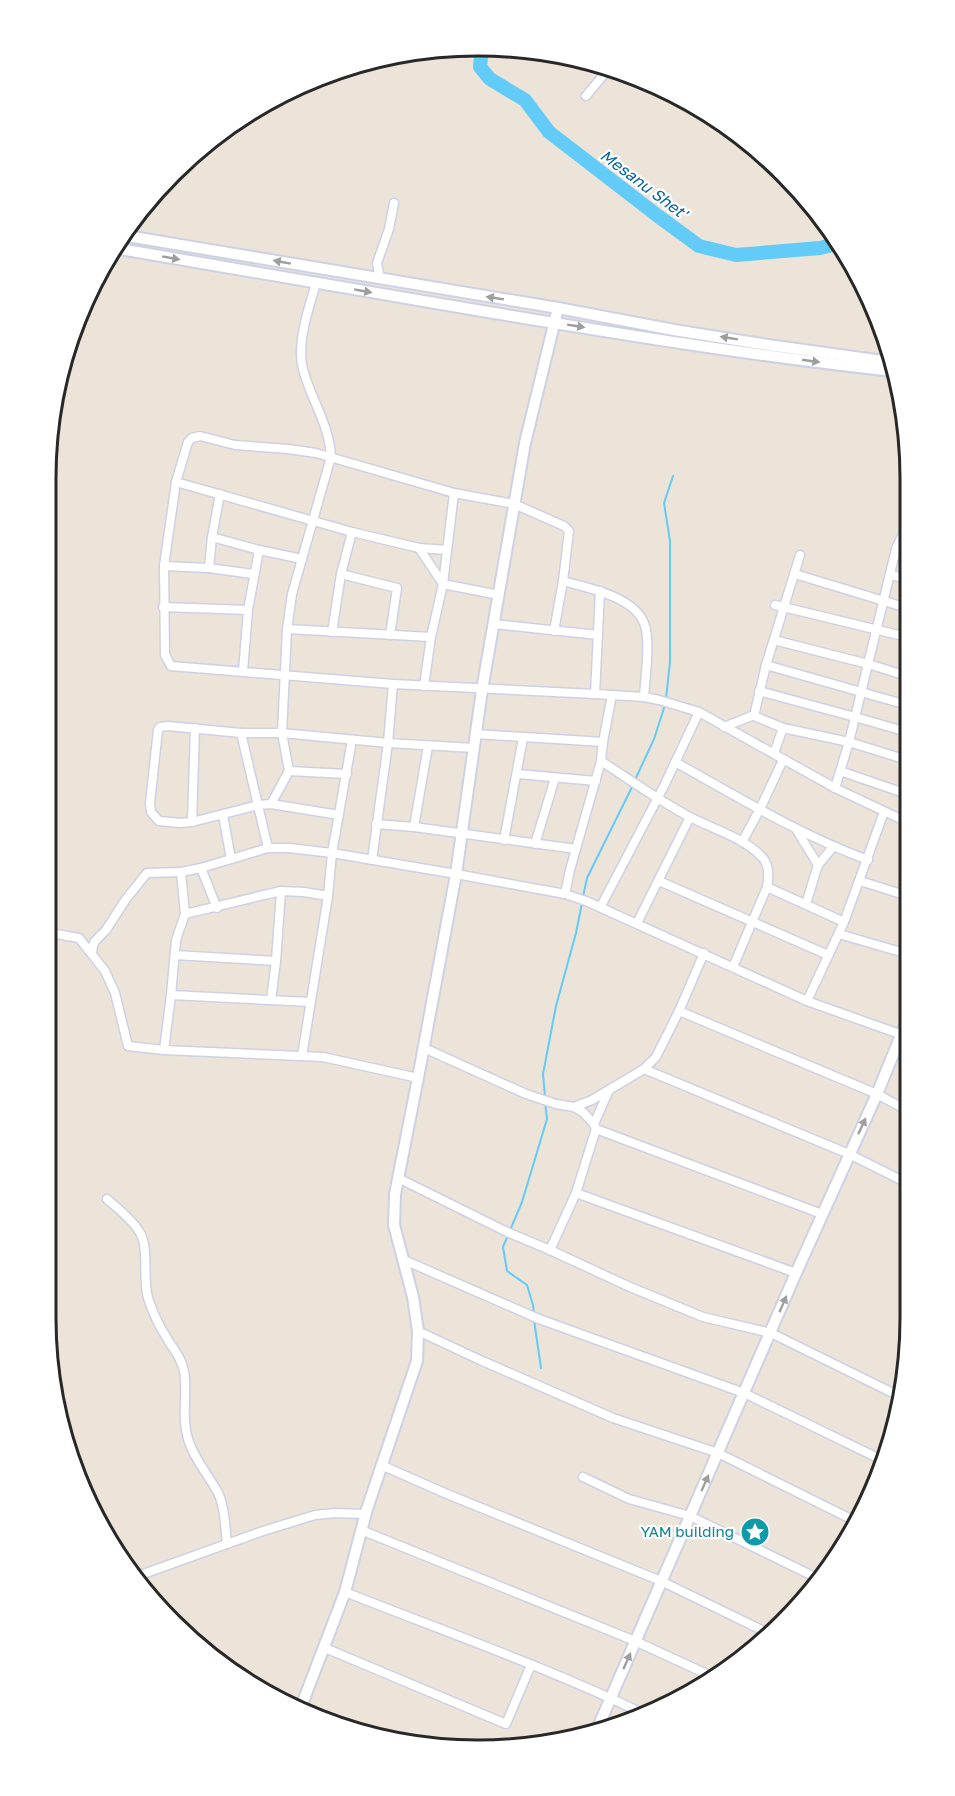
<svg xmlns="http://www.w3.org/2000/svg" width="955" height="1796" font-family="'Golos Text',sans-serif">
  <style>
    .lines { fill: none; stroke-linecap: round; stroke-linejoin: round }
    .stream { stroke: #62cbf7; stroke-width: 2 }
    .river { stroke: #62cbf7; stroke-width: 14 }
    .street-casing { stroke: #ced1e3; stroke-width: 11 }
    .secondary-casing { stroke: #ced1e3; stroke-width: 14 }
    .street { stroke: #fff; stroke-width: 8 }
    .secondary { stroke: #fff; stroke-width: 10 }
    .oneway { fill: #9e9e9e }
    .labels { text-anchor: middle; stroke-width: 4.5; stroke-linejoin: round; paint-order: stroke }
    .culture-label { font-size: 15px; fill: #0d838f; stroke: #fff; text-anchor: end }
    .water-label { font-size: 16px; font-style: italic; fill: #0366a1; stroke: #fff }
    .rim { fill: none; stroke: #282828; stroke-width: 3 }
  </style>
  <rect width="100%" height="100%" fill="#ece4d8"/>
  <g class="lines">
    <g class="stream">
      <path d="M666,699L670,662V541L664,503L673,476"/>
      <path d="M635,780L654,739L665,705"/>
      <path d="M583,897L587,878L633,785"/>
      <path d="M545,1097L543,1074L556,1006L576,933L582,903"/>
      <path d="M534,1315L533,1305L527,1285L507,1271L503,1247L522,1202L547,1119L545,1102"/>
      <path d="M534,1320L541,1368"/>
    </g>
    <path class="river" d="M482,47L480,67L490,79L525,100L549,132L658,216L699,246L736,255L820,248L840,243"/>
    <g class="street-casing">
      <g id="street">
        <path d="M586,96L610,67"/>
        <path d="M380,279L377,263L389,229L394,203"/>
        <path d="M176,482L352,532L419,548L447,550"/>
        <path d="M220,494L212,537L209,568L253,574"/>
        <path d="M212,537L259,550L302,559"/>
        <path d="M419,548L443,584L499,595"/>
        <path d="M896,549L902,536L907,535"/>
        <path d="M800,555L766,665L754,716L783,728L849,742L907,760"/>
        <path d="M164,566L209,568"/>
        <path d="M341,574L397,588L390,635"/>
        <path d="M795,574L907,608"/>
        <path d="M891,575L907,579"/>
        <path d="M563,581C588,588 633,596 644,623C651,639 645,679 644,697"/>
        <path d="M775,605L907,637"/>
        <path d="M163,607L248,610"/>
        <path d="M494,624L598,635"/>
        <path d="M287,629L431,637"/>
        <path d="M554,631L563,581L569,531L564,526L514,504L454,493L316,453L288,449L235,445L200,436L192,438L188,442L176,482L164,566L165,655L171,666L393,684L595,694L644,697L659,700L699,712L835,788L907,822"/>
        <path d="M332,632L341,574L352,532"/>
        <path d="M774,640L868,664L907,676"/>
        <path d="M766,665L907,705"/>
        <path d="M243,671L248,610L259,550"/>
        <path d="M424,686L431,637L443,584L454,493"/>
        <path d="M759,691L855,717L907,732"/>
        <path d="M595,694L600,591"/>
        <path d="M724,727L754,715"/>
        <path d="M241,733L268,848"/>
        <path d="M476,734L603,742"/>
        <path d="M774,753L783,728"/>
        <path d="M601,761C630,780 658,800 688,816C712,829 743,837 762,857C770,865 769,877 767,887L733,967"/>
        <path d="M675,762C738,797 800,835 868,860"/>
        <path d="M289,771L347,774"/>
        <path d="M840,771L907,794"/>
        <path d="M518,774L596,781"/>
        <path d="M835,788L849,742L896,549L907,552"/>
        <path d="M271,804L289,771L282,733L287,629L292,594L331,457C329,423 311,400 303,369C296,343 309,308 316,283"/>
        <path d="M223,815L231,859"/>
        <path d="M339,815L271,804L258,805L192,822L181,823L159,821L151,812L150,803L158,730L160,727L168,726L241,733H282L388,743L474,748"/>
        <path d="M192,822L195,728"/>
        <path d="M376,824L414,827L576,849"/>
        <path d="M414,827L428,746"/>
        <path d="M796,829L818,865L806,904"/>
        <path d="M504,840L523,738"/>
        <path d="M742,842L760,809L783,760"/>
        <path d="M535,844L555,778"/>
        <path d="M372,860L388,743L393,684"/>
        <path d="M818,865L833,847"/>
        <path d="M201,868L217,908"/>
        <path d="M181,872L185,914L176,940L171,995L164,1050L323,1057L418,1078"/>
        <path d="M659,881L828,955"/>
        <path d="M860,881L908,896"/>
        <path d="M767,887L844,922"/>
        <path d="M565,894L570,870L601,761L603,742L612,695"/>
        <path d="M601,906L664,786L699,712"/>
        <path d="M185,914L281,891L304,892L328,896"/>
        <path d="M637,923L690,817"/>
        <path d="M45,932L79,938L105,971L115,993L128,1046L164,1050"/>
        <path d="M839,934L908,954"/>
        <path d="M92,954L93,946L95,941L106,930L126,899L147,873L181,872L201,868L268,848H289L332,853L456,874L565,894L586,901L807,1001L908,1037"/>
        <path d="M175,955L276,961"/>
        <path d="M171,995L310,1002"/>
        <path d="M271,1000L276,961L281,891"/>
        <path d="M807,1001L844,922L884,812"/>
        <path d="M679,1011L877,1094L908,1111"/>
        <path d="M424,1048L526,1094L556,1104L574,1107L583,1112L594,1124L596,1129L576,1193L550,1250"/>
        <path d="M302,1056L328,896L332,853L352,740"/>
        <path d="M644,1069L849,1154L909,1184"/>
        <path d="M574,1107L592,1100L644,1069L656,1057L679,1011L704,953"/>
        <path d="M594,1124L609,1090"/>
        <path d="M596,1129L822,1214"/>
        <path d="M398,1178L507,1232L550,1250L630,1287L703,1317L771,1333L901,1397"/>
        <path d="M576,1193L796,1273"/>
        <path d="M107,1199C118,1209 131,1218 139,1231C150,1247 142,1278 148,1298C152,1310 158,1324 165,1335C172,1348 181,1356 184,1371C188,1393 181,1417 188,1439C194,1459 207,1473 217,1491C225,1505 225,1527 227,1544"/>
        <path d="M404,1260L539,1319L744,1393L884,1461"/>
        <path d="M418,1331L480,1360L613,1418L718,1453L857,1522"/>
        <path d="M381,1465L447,1494L661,1581L770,1634"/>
        <path d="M583,1477L629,1499L690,1516L817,1578"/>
        <path d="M361,1530L635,1641L711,1676"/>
        <path d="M132,1578L263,1531L315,1515L335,1513L365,1514"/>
        <path d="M345,1592C446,1632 549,1668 646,1715"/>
        <path d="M325,1648L506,1724L531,1665"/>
        <path d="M243,1681L376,1737"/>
      </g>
    </g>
    <g class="secondary-casing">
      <g id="secondary">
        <path d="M121,235L558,308L674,330L768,345L890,362"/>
        <path d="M114,248C234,269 355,289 476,310C614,333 753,356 893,371"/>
        <path d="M301,1707L345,1592L367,1509L417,1361L418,1331L413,1297L394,1225L395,1194L418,1078L456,874L482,690L525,443L558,308"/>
        <path d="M595,1734L796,1273L877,1094L908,1018"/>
      </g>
    </g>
    <use href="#street" class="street"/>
    <use href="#secondary" class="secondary"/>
  </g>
  <defs><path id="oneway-solid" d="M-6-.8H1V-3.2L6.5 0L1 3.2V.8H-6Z" transform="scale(1.5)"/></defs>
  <g class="oneway">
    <use href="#oneway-solid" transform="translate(171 258) rotate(10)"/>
    <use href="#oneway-solid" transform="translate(282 262) rotate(-170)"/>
    <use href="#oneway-solid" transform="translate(363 291) rotate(10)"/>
    <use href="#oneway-solid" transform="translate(495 298) rotate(-171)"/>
    <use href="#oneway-solid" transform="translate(576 326) rotate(9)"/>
    <use href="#oneway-solid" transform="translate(729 338) rotate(-171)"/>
    <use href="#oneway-solid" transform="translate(811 361) rotate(8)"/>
    <use href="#oneway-solid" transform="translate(862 1126) rotate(-65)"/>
    <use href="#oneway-solid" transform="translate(783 1304) rotate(-67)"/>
    <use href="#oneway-solid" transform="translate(705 1483) rotate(-66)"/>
    <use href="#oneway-solid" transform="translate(627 1661) rotate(-66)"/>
  </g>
  <defs>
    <g id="sight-disc" transform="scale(1.5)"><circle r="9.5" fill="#0f9aa8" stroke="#fff"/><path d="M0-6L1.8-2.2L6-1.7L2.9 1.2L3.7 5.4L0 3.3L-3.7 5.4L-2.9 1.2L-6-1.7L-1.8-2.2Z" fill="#fff"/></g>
  </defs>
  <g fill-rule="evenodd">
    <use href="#sight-disc" x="755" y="1532"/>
  </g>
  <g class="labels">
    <g class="culture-label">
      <text x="734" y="1537">YAM building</text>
    </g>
    <g class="water-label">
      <text transform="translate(644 184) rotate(37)" y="6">Mesanu Shet'</text>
    </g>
  </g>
  <path d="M0 0H955V1796H0ZM478 56H478A422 422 0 0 1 900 478V1318A422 422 0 0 1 478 1740H478A422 422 0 0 1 56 1318V478A422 422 0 0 1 478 56Z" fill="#fff" fill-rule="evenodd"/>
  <path class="rim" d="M478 56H478A422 422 0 0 1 900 478V1318A422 422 0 0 1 478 1740H478A422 422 0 0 1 56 1318V478A422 422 0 0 1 478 56Z"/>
</svg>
